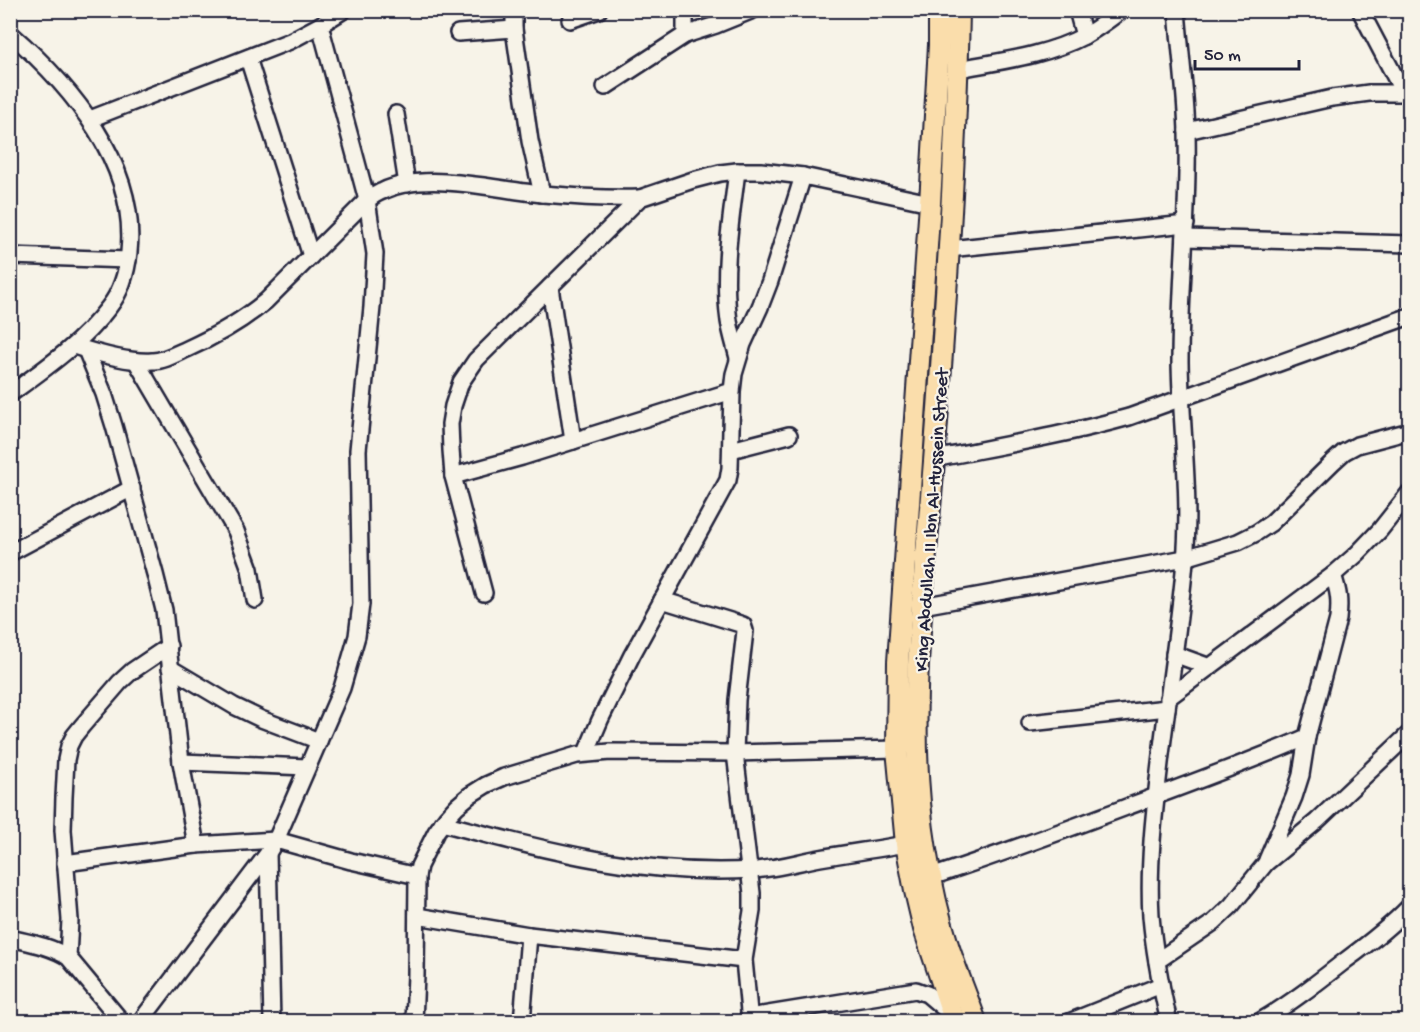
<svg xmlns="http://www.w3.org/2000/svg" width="1420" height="1032" font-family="'Gochi Hand',sans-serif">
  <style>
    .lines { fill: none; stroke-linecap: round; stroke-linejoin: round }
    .minor-casing { stroke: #22223b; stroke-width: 20 }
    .major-casing { stroke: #22223b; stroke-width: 24 }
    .minor { stroke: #f7f3e8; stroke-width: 15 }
    .major { stroke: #faddab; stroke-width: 20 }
    .labels { text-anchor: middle; stroke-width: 4.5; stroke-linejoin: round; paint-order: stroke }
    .street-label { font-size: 20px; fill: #22223b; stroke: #f7f3e8 }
  </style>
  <rect width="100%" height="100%" fill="#f7f3e8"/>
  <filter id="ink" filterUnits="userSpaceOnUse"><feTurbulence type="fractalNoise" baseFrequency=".0167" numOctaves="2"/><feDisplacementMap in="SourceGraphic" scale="12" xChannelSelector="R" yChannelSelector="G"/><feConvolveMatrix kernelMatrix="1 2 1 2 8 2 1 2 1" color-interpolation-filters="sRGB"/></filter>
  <g filter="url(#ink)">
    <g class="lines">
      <g class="minor-casing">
        <g id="minor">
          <path d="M514,10V29L530,141L542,194"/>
          <path d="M685,10V35"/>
          <path d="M1077,10L1084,36"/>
          <path d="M1360,10L1403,92"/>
          <path d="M570,20L599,10"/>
          <path d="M10,33C72,87 138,165 129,252C127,271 121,292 109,307C82,343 46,368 10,394"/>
          <path d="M458,33L514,29"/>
          <path d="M248,58L311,256"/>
          <path d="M958,69C1000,61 1046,56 1084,36C1097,29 1110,19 1122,10"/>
          <path d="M605,87L685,35L716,25L753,10"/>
          <path d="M396,114L407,184"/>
          <path d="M90,119L290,41L320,25L344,10"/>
          <path d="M1187,131L1332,98L1369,93H1410"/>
          <path d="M737,171C731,220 722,271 729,321C731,333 735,346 738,358"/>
          <path d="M1185,238L1410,244"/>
          <path d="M949,249L1186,224"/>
          <path d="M10,256L128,260"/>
          <path d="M550,287L573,441"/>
          <path d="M74,346C96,353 130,363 152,361C164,361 176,354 187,349C216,336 242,321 266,301L367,200C372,197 377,193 383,191C426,170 496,190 543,194C575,197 607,199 640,198"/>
          <path d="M86,350L104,394L114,426L155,574L164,610L181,762L196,845"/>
          <path d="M136,361L236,531L250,569L255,600"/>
          <path d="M731,450L789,435"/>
          <path d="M934,459C999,446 1065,435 1129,417L1410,316"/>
          <path d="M453,476L522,457L732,391"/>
          <path d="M10,553L132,488"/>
          <path d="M484,593L453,476L451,450L450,424L453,406L461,382L476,360L640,198L693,180L720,173L737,171H761L803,176L930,203"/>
          <path d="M662,600L740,624L743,625L745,631L737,700L735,753L752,893V911L744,960L750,1022"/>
          <path d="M922,606L1185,558L1238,542L1256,533L1271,523L1333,462L1344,452L1357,445L1410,431"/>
          <path d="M1174,654L1210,667"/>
          <path d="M170,668L234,706L261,719L319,741"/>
          <path d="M1168,698L1333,575L1357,554L1380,530L1410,492"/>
          <path d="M1030,723L1167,708"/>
          <path d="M586,753L600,720L632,655L728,480L730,468L732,391L734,374L743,344L760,307L770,281L803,176"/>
          <path d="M181,762L307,767"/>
          <path d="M442,823C545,850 645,877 753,870C776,869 798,862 820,858C849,853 878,849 906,844"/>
          <path d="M268,853L272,1022"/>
          <path d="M1267,860L1294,797L1301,775L1307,737"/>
          <path d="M65,863L196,845L276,840L351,861L417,876"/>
          <path d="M931,877C996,856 1060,832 1124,808C1186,785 1247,763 1307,737L1338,619C1340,602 1339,592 1333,575"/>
          <path d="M417,916L529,935L744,960"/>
          <path d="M10,938C31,943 50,946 68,957L122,1022"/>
          <path d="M68,957L70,920L63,830L64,797L66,760L69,746L74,736L82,726L120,682L132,671L169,646"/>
          <path d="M1157,961L1214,922L1231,906L1266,863L1317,821L1410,733"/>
          <path d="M749,1017L916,990L927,994L953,1016"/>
          <path d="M140,1022L268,853L276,840L342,688L357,636L361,604L358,450L372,307L375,254L367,200L320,25"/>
          <path d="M414,1022L416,975L417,876L419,866L436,832L446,818L457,806L470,795L486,785L504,777L577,755L610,752L735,753L897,749"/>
          <path d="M522,1022L529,935"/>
          <path d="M1069,1022L1161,985"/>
          <path d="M1169,1022C1161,987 1154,951 1151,916C1148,865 1154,814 1160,763C1168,696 1179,628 1185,561C1191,494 1181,428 1180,362C1180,285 1189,209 1187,133C1186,93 1180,50 1177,10"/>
          <path d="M1259,1022C1290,1004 1318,982 1346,960C1368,944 1391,926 1410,906"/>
        </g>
      </g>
      <g class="major-casing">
        <g id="major">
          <path d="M939,10V45L930,203L898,662L897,749L906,844L915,891L924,929L955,1022"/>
          <path d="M959,10C958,72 955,133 952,195C947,284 941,372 934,461C924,588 905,723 926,850C931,881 938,914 948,945C956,970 967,996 976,1022"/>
        </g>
      </g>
      <use href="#minor" class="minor"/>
      <use href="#major" class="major"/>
    </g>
  </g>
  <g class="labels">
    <g class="street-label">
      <text transform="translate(930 520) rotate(-86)" y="7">King Abdullah II Ibn Al-Hussein Street</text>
    </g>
  </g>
  <rect width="1420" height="1032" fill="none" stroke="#f7f3e8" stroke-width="36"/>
  <rect x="18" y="18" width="1384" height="996" fill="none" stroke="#22223b" stroke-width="2" filter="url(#ink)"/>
  <path d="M1195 60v9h104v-9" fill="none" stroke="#22223b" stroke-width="3"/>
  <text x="1204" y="60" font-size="18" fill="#22223b" stroke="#f7f3e8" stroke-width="4.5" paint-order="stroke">50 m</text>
</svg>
